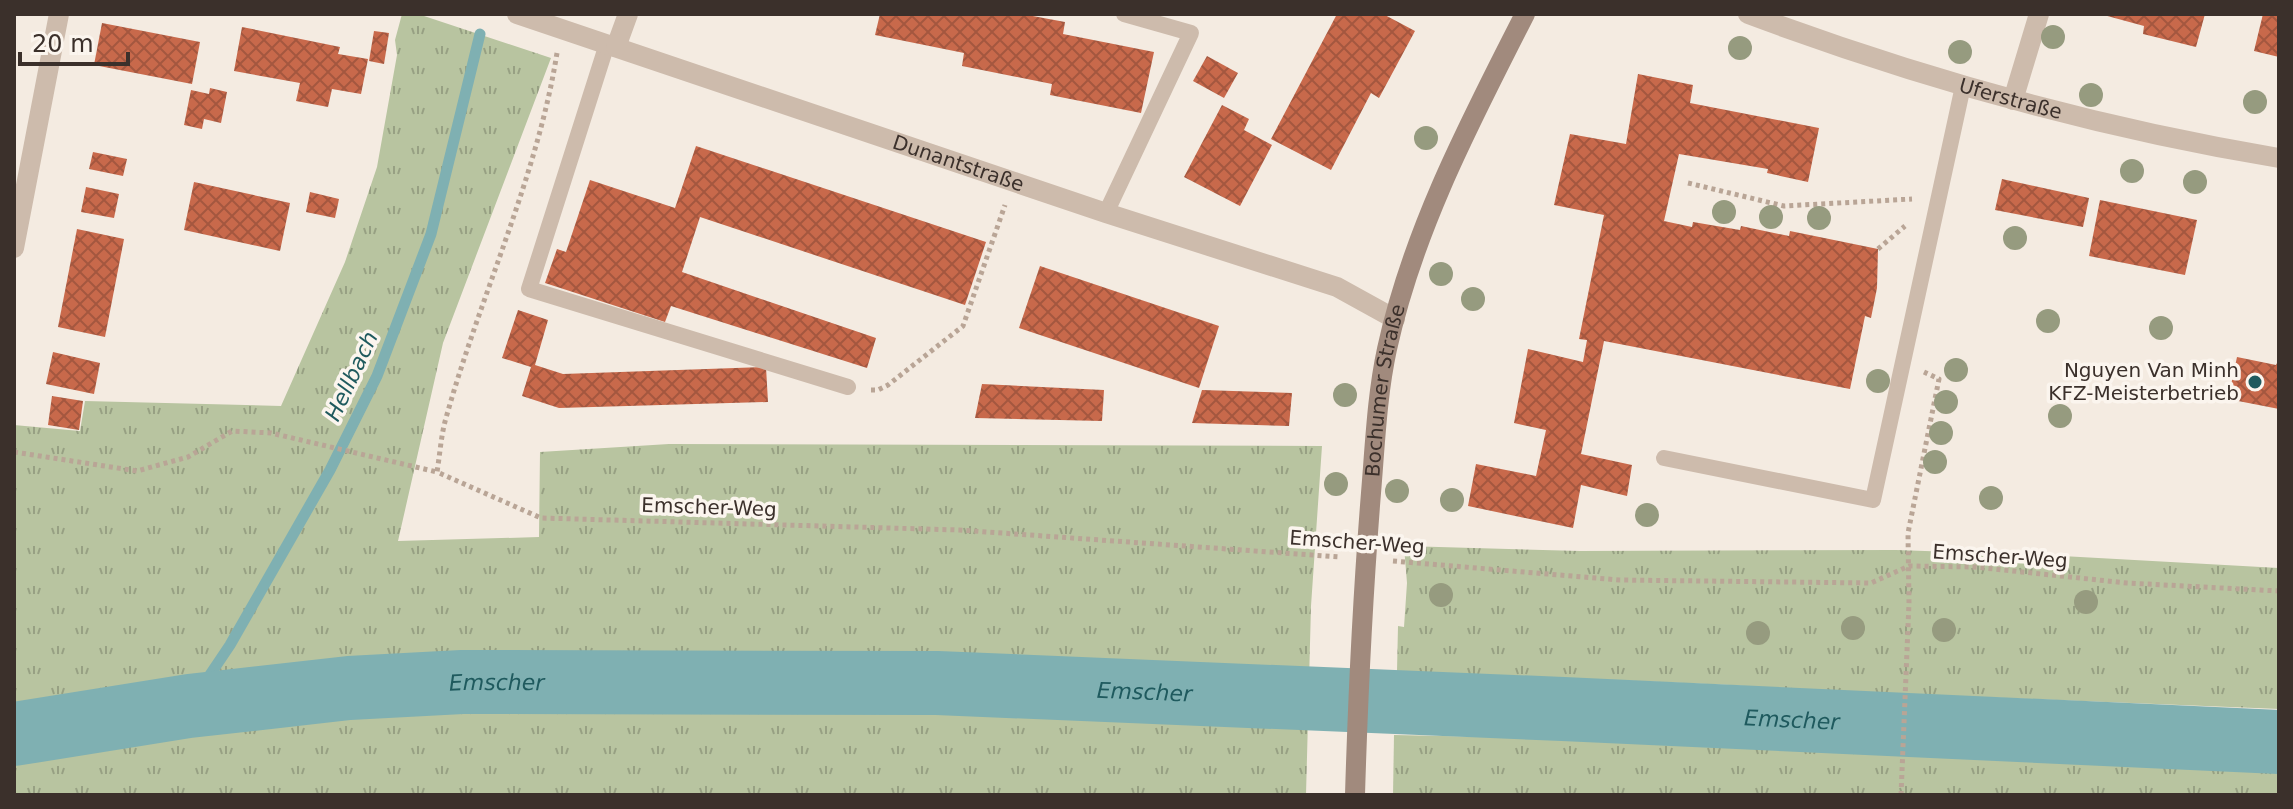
<svg xmlns="http://www.w3.org/2000/svg" width="2293" height="809" font-family="'DejaVu Sans',sans-serif">
  <style>
    .grass { fill: url(#grass-tufts) }
    .lines { fill: none; stroke-linecap: round; stroke-linejoin: round }
    .stream { stroke: #7fb0b2; stroke-width: 11 }
    .river { stroke: #7fb0b2; stroke-width: 64 }
    .building { fill: url(#building-cross-hatch) }
    .path { stroke: #b9a596; stroke-width: 5; stroke-dasharray: 4 4; stroke-linecap: butt }
    .lane { stroke: #cdbbac; stroke-width: 16 }
    .street { stroke: #cdbbac; stroke-width: 20 }
    .secondary { stroke: #a18a7d; stroke-width: 20 }
    .tree { fill: #969b7f }
    .poi-dot { fill: #1f5a5e; stroke: #fbf5ee; stroke-width: 3 }
    .labels { text-anchor: middle; stroke-width: 7; stroke-linejoin: round; paint-order: stroke }
    .street-label { font-size: 20px; fill: #3b302b; stroke: #fbf5ee }
    .poi-label { font-size: 20px; fill: #3b302b; stroke: #fbf5ee; text-anchor: end }
    .water-label { font-size: 22px; font-style: italic; fill: #1f5a5e; stroke: #fbf5ee }
  </style>
  <defs>
    <pattern id="grass-tufts" width="24" height="20" patternUnits="userSpaceOnUse" patternTransform="scale(2)"><rect width="24" height="20" fill="#b8c4a0"/><path d="M3 7l-1-3M5 7V3M7 7l1-3M15 17l-1-3M17 17v-4M19 17l1-3" fill="none" stroke="#97a083"/></pattern>
    <pattern id="building-cross-hatch" width="8" height="8" patternUnits="userSpaceOnUse" patternTransform="scale(2)"><rect width="8" height="8" fill="#c8694b"/><path d="M0 0l8 8M0 8l8-8" fill="none" stroke="#a4573f"/></pattern>
  </defs>
  <rect width="100%" height="100%" fill="#f4ebe1"/>
  <g class="grass">
    <path d="M402,14H418L551,58L443,343L398,541L539,537L540,452L669,444L1322,446L1311,606L1306,795H14V425L80,431L85,401L281,406L345,262L377,167L397,55L395,40Z"/>
    <path d="M1404,546L1580,551L1896,550L2044,555L2279,568V709L1980,697H1883L1731,685L1397,671L1398,626L1404,627L1407,583Z"/>
    <path d="M1394,735L1587,739L2279,771V795H1393Z"/>
  </g>
  <g class="lines">
    <path class="stream" d="M189,706L230,645L330,470L377,376L431,234L480,34"/>
    <path class="river" id="s1" d="M14,734L189,706L349,688L462,682L937,683L1563,709L2279,742"/>
  </g>
  <g class="building">
    <path d="M880,14H1022L1065,22L1063,34L1154,52L1141,113L1050,95L1052,84L962,66L964,53L875,35Z"/>
    <path d="M1337,14H1383L1415,31L1379,98L1371,93L1331,170L1271,139Z"/>
    <path d="M2100,14H2205L2196,47L2143,34L2144,26Z"/>
    <path d="M2263,14H2279V57L2254,51Z"/>
    <path d="M102,23L200,42L192,84L94,65Z"/>
    <path d="M242,27L340,47L338,54L368,59L361,94L332,89L328,107L296,101L300,83L234,71Z"/>
    <path d="M374,31L389,33L384,64L369,61Z"/>
    <path d="M1207,56L1238,73L1224,98L1193,81Z"/>
    <path d="M1638,74L1693,85L1690,103L1819,128L1808,182L1767,173L1768,169L1679,154L1664,221L1692,227L1693,222L1740,230L1741,226L1789,236L1790,231L1878,249L1877,288L1871,318L1865,316L1850,389L1604,341L1581,454L1632,465L1627,496L1581,485L1573,528L1468,506L1476,464L1536,476L1546,430L1514,423L1528,349L1583,362L1587,340L1579,339L1604,215L1554,205L1570,134L1626,144Z"/>
    <path d="M210,88L227,92L221,123L204,119L202,129L184,125L191,90L209,94Z"/>
    <path d="M1222,105L1249,119L1244,130L1272,145L1240,206L1184,177Z"/>
    <path d="M696,146L986,242L965,305L700,217L682,272L876,338L867,368L671,306L665,322L545,283L557,249L566,252L590,180L675,208Z"/>
    <path d="M93,152L127,159L123,176L89,169Z"/>
    <path d="M2002,179L2089,198L2083,227L1995,210Z"/>
    <path d="M194,182L290,203L280,251L184,230Z"/>
    <path d="M86,187L119,194L114,218L81,212Z"/>
    <path d="M310,192L339,199L335,218L306,212Z"/>
    <path d="M2100,200L2197,220L2185,275L2089,256Z"/>
    <path d="M77,229L124,239L105,337L58,327Z"/>
    <path d="M1040,266L1219,326L1199,388L1019,328Z"/>
    <path d="M518,310L548,320L535,365L563,374L766,367L768,402L559,408L522,396L531,367L502,358Z"/>
    <path d="M53,352L100,363L94,394L46,384Z"/>
    <path d="M2237,357L2276,365L2279,359V409L2228,399Z"/>
    <path d="M982,384L1104,390L1102,421L975,418Z"/>
    <path d="M1202,390L1292,393L1289,426L1192,423Z"/>
    <path d="M52,396L83,401L79,430L48,425Z"/>
  </g>
  <g class="lines">
    <g class="path">
      <path d="M557,53C537,178 480,296 446,418C441,435 440,454 437,472L541,518L959,530L1340,557"/>
      <path d="M1688,183L1784,206L1912,199"/>
      <path d="M1878,249L1905,226"/>
      <path d="M871,390H878L888,385L963,326L1005,205"/>
      <path d="M14,452L137,471L188,457L232,431L271,433L437,472"/>
      <path d="M1393,561L1619,580L1871,583L1909,566L1975,567L2127,583L2279,591"/>
      <path d="M1901,795L1909,603L1908,533L1939,379L1924,372"/>
    </g>
    <g class="lane">
      <path d="M607,44L529,289L848,387"/>
      <path d="M1106,213L1191,33L1124,14"/>
      <path d="M1664,458L1873,500L1963,86"/>
    </g>
    <g class="street">
      <path id="s2" d="M517,14L1106,213L1337,287L1395,319"/>
      <path id="s3" d="M1748,14C1920,78 2098,128 2279,158"/>
      <path d="M616,47L628,14"/>
      <path d="M2013,100L2039,14"/>
      <path d="M14,248L59,14"/>
    </g>
    <path class="secondary" id="s4" d="M1355,795C1358,694 1363,593 1371,493C1375,445 1377,395 1387,349C1413,230 1470,122 1525,14"/>
  </g>
  <g class="tree">
    <circle cx="2053" cy="37" r="12"/>
    <circle cx="1740" cy="48" r="12"/>
    <circle cx="1960" cy="52" r="12"/>
    <circle cx="2091" cy="95" r="12"/>
    <circle cx="2255" cy="102" r="12"/>
    <circle cx="1426" cy="138" r="12"/>
    <circle cx="2132" cy="171" r="12"/>
    <circle cx="2195" cy="182" r="12"/>
    <circle cx="1724" cy="212" r="12"/>
    <circle cx="1771" cy="217" r="12"/>
    <circle cx="1819" cy="218" r="12"/>
    <circle cx="2015" cy="238" r="12"/>
    <circle cx="1441" cy="274" r="12"/>
    <circle cx="1473" cy="299" r="12"/>
    <circle cx="2048" cy="321" r="12"/>
    <circle cx="2161" cy="328" r="12"/>
    <circle cx="1956" cy="370" r="12"/>
    <circle cx="1878" cy="381" r="12"/>
    <circle cx="1345" cy="395" r="12"/>
    <circle cx="1946" cy="402" r="12"/>
    <circle cx="2060" cy="416" r="12"/>
    <circle cx="1941" cy="433" r="12"/>
    <circle cx="1935" cy="462" r="12"/>
    <circle cx="1336" cy="484" r="12"/>
    <circle cx="1397" cy="491" r="12"/>
    <circle cx="1991" cy="498" r="12"/>
    <circle cx="1452" cy="500" r="12"/>
    <circle cx="1647" cy="515" r="12"/>
    <circle cx="1441" cy="595" r="12"/>
    <circle cx="2086" cy="602" r="12"/>
    <circle cx="1853" cy="628" r="12"/>
    <circle cx="1944" cy="630" r="12"/>
    <circle cx="1758" cy="633" r="12"/>
  </g>
  <circle class="poi-dot" cx="2255" cy="382" r="8"/>
  <g class="labels">
    <g class="street-label">
      <text dy="7" stroke="none"><textPath href="#s3" startOffset="276">Uferstraße</textPath></text>
      <text dy="7" stroke="none"><textPath href="#s2" startOffset="466">Dunantstraße</textPath></text>
      <text dy="7" stroke="none"><textPath href="#s4" startOffset="406">Bochumer Straße</textPath></text>
      <text transform="translate(709 507) rotate(2)" y="7">Emscher-Weg</text>
      <text transform="translate(1357 542) rotate(4)" y="7">Emscher-Weg</text>
      <text transform="translate(2000 556) rotate(4)" y="7">Emscher-Weg</text>
    </g>
    <g class="poi-label">
      <text x="2239" y="377">Nguyen Van Minh<tspan x="2239" dy="23">KFZ-Meisterbetrieb</tspan></text>
    </g>
    <g class="water-label">
      <text transform="translate(351 376) rotate(-65)" y="8">Hellbach</text>
      <text dy="8" stroke="none"><textPath href="#s1" startOffset="486">Emscher</textPath></text>
      <text dy="8" stroke="none"><textPath href="#s1" startOffset="1134">Emscher</textPath></text>
      <text dy="8" stroke="none"><textPath href="#s1" startOffset="1782">Emscher</textPath></text>
    </g>
  </g>
  <rect width="2293" height="809" fill="none" stroke="#3b302b" stroke-width="32"/>
  <path d="M20 52v12h108v-12" fill="none" stroke="#3b302b" stroke-width="4"/>
  <text x="32" y="52" font-size="24" fill="#3b302b" stroke="#fbf5ee" stroke-width="6" paint-order="stroke">20 m</text>
</svg>
